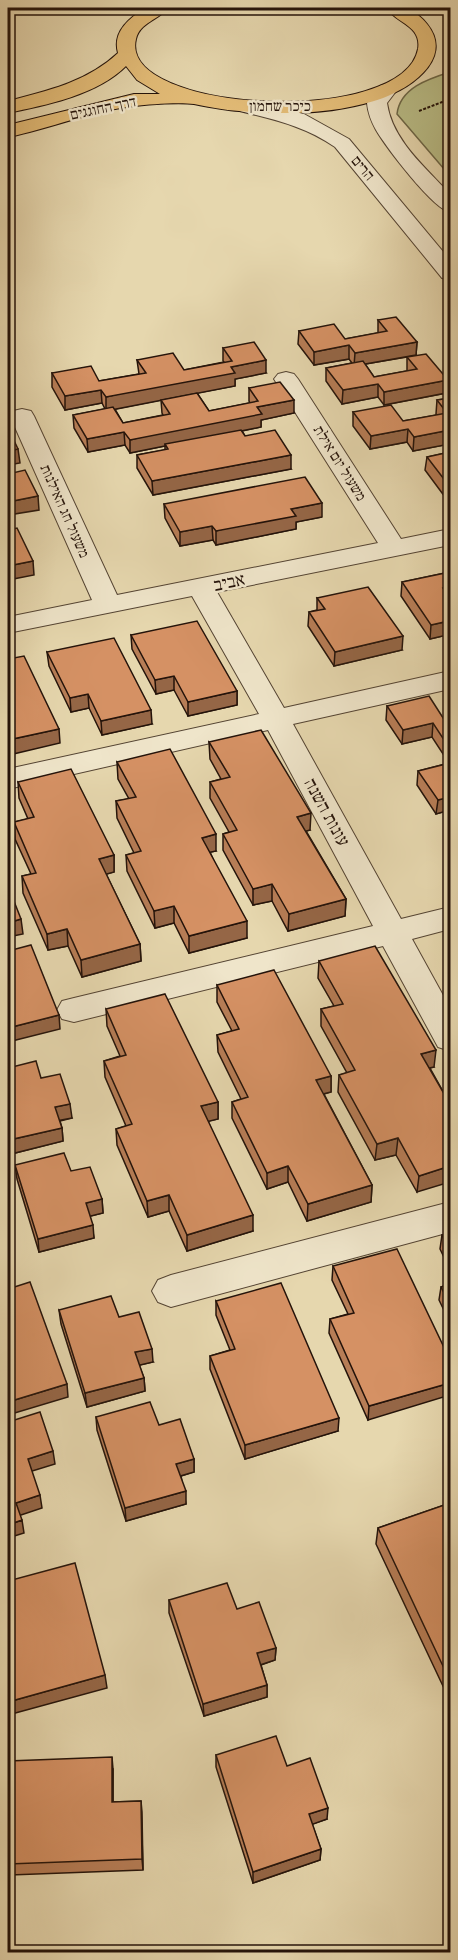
<svg xmlns="http://www.w3.org/2000/svg" width="458" height="1960" font-family="'Sorts Mill Goudy','Frank Ruhl Libre',serif">
  <style>
    .green { fill: #b9bd87; stroke: #6e6848; stroke-width: 1.5 }
    .lines { fill: none; stroke-linecap: round; stroke-linejoin: round }
    .minor-casing { stroke: #544433; stroke-width: 2 }
    .highway-casing { stroke: #24130a; stroke-width: 2 }
    .path { stroke: #24130a; stroke-width: 2; stroke-dasharray: 3 1.5; stroke-linecap: butt }
    .minor { fill: #efe5ca; fill-rule: evenodd }
    .highway { fill: #e3bc77; fill-rule: evenodd }
    .wall { fill: #b77d56; stroke: #24130a; stroke-width: 1.5; fill-rule: evenodd }
    .shaded-wall { fill: #956646; stroke: #24130a; stroke-width: 1.5 }
    .building { fill: #d59164; stroke: #24130a; stroke-width: 1.5 }
    .labels { text-anchor: middle; stroke-width: 5; stroke-linejoin: round; paint-order: stroke }
    .far-street-label { font-size: 15px; fill: #24130a; stroke: #efe5ca }
    .street-label { font-size: 18px; fill: #24130a; stroke: #efe5ca }
  </style>
  <rect width="100%" height="100%" fill="#e6d7ae"/>
  <filter id="stains"><feTurbulence type="fractalNoise" baseFrequency=".00333" numOctaves="4"/><feColorMatrix values="0 0 0 0 .2 0 0 0 0 .09 0 0 0 0 .02 0 0 0 .5 -.17"/></filter>
  <radialGradient id="worn" r=".72"><stop offset=".6" stop-color="#630" stop-opacity="0"/><stop offset="1" stop-color="#630" stop-opacity=".3"/></radialGradient>
  <path class="green" d="M450,72V176L397,114C400,88 428,79 450,72Z"/>
  <g class="lines">
    <g class="minor-casing">
      <g id="minor">
        <path d="M387,84L397,90L387,103C392,140 426,168 450,194V212C433,209 386,147 376,130C371,121 368,113 367,103L380,86Z"/>
        <path d="M247,101L304,114L349,139L450,260V280L442,278L335,147C305,126 275,120 240,111L237,107Z"/>
        <path d="M286,372L294,374L298,379L401,539L450,529V545L217,592L284,708L450,671V689L293,724L401,919L450,907V929L412,939L450,1008V1051L438,1047L383,946L74,1022L62,1019L57,1010L62,1001L74,998L373,926L268,730L8,789V769L259,714L192,596L8,633V617L92,600L10,416L13,411L22,409L31,411L34,416L117,595L378,543L274,379L278,374Z"/>
        <path d="M450,1202V1232L171,1307L158,1302L152,1291L158,1280L171,1275Z"/>
      </g>
    </g>
    <g class="highway-casing">
      <path id="highway" d="M146,8H168C159,20 140,22 136,39C118,113 403,128 418,49C422,25 395,23 387,8C405,8 415,9 427,24C456,60 406,92 374,101C332,114 283,115 239,111C224,110 209,107 194,104C180,102 150,104 135,106C94,110 49,129 8,137V125L134,94H160L137,80L126,66C97,95 46,105 8,113V101C47,91 87,82 118,53C112,32 130,17 146,8Z"/>
    </g>
    <path class="path" d="M419,111L450,99"/>
    <use href="#minor" class="minor"/>
    <use href="#highway" class="highway"/>
  </g>
  <g class="wall">
    <path d="M378,320L417,342L416,355L448,380L446,393L384,405L378,397L342,404L326,381V368L352,363L349,359L314,365L298,344L299,331L345,339L378,333ZM407,357V371L374,377L365,364Z"/>
    <path d="M223,348L266,373L235,379V386L197,393L209,411L250,403L249,401V388L294,413L261,420V427L242,431L245,436L291,469L153,495L137,468V455L165,450V446L130,453L125,445L88,452L74,428L73,415L105,409L102,403L65,410L52,387V373L99,381L139,374L137,360L184,370L224,362L223,361ZM161,400L162,413L163,415L123,423L115,409Z"/>
    <path d="M450,398V444L413,451L407,442L370,449L353,426V412L403,421L437,415L436,414L437,400Z"/>
    <path d="M450,452V500L448,501L425,470L427,457Z"/>
    <path d="M164,504L322,517L296,522V529L216,545L213,540L180,546L165,518Z"/>
    <path d="M450,572V640L447,635L430,639L401,596L402,582Z"/>
    <path d="M317,598L402,650L334,666L308,626L309,612L317,610Z"/>
    <path d="M131,635L237,691V705L188,716L174,690L156,694L132,649Z"/>
    <path d="M47,652L152,724L102,735L89,708L71,712L49,666Z"/>
    <path d="M387,706L447,724L450,723V810L436,814L417,785L418,771L449,763L432,737L402,744L386,720Z"/>
    <path d="M209,742L310,830L306,831L346,899L345,916L288,931L272,901L253,905L223,850V834L229,832L210,798V782L221,779L210,759Z"/>
    <path d="M117,762L216,851L210,852L247,938L189,953L174,923L155,928L127,871L126,855L134,853L117,818L116,801L129,799L118,779Z"/>
    <path d="M18,782L114,855V872L106,874L140,944L141,961L82,977L68,946L48,950L23,893L22,876L31,874L15,839L14,822L28,819L19,798Z"/>
    <path d="M319,961L434,1067L430,1068L450,1104L417,1192L396,1155L375,1160L338,1092L339,1075L347,1073L321,1026V1009L334,1006L318,978Z"/>
    <path d="M217,985L331,1076V1092L324,1094L372,1185L371,1202L307,1221L288,1182L267,1189L232,1118V1102L241,1099L218,1052L217,1035L232,1031L217,1002Z"/>
    <path d="M106,1009L218,1102V1119L208,1121L253,1231L187,1251L169,1211L148,1217L117,1145L116,1129L126,1126L105,1077L104,1061L120,1056L107,1026Z"/>
    <path d="M8,1068L41,1078L72,1118L60,1121L62,1128L63,1141L11,1154L8,1145Z"/>
    <path d="M15,1165L71,1171L102,1199L103,1213L90,1216L94,1238L39,1252L17,1179Z"/>
    <path d="M450,1233V1270L440,1249L442,1235Z"/>
    <path d="M333,1266L450,1360L368,1420L329,1333L330,1319L348,1314L332,1280Z"/>
    <path d="M450,1284V1323L439,1300L441,1287Z"/>
    <path d="M216,1301L338,1431L245,1459L210,1369V1356L230,1350L216,1315Z"/>
    <path d="M59,1310L153,1362L139,1365L144,1378L145,1391L87,1407L61,1324Z"/>
    <path d="M96,1417L159,1425L194,1459V1472L181,1476L186,1504L126,1521L97,1430Z"/>
    <path d="M450,1503V1701L376,1544L378,1528Z"/>
    <path d="M169,1600L237,1609L276,1648L275,1660L261,1665L267,1685V1697L204,1716L169,1613Z"/>
    <path d="M216,1755L287,1766L327,1819L312,1824L321,1849L320,1860L253,1883L216,1767Z"/>
    <path d="M8,1761L113,1769V1802L141,1801L143,1870L10,1875L8,1864L9,1838L8,1839Z"/>
  </g>
  <g class="shaded-wall">
    <path d="M417,342L416,355L354,366L355,353Z"/>
    <path d="M349,345V359L314,365V352Z"/>
    <path d="M266,360V373L235,379V386L106,411V397L231,367Z"/>
    <path d="M448,380L446,393L384,405V392Z"/>
    <path d="M378,384V397L342,404L343,390Z"/>
    <path d="M101,390L102,403L65,410V396Z"/>
    <path d="M294,400V413L261,420V427L166,446L165,444V446L130,453V440L257,407Z"/>
    <path d="M408,429L407,442L370,449L371,436Z"/>
    <path d="M450,430V444L413,451L414,437Z"/>
    <path d="M124,432L125,445L88,452L87,439Z"/>
    <path d="M18,449L20,463L8,465V451Z"/>
    <path d="M291,455V469L153,495L152,481Z"/>
    <path d="M450,487V500L448,501Z"/>
    <path d="M38,496L39,510L8,515V502Z"/>
    <path d="M322,503V517L296,522V529L216,545V531L291,509Z"/>
    <path d="M212,526L213,540L180,546V532Z"/>
    <path d="M33,561L34,575L8,580V566Z"/>
    <path d="M450,587V600L443,588Z"/>
    <path d="M449,621L447,635L430,639L431,625Z"/>
    <path d="M403,636L402,650L334,666L335,652Z"/>
    <path d="M174,676V690L156,694L155,680Z"/>
    <path d="M237,691V705L188,716V702Z"/>
    <path d="M88,694L89,708L71,712L70,698Z"/>
    <path d="M151,710L152,724L102,735L101,721Z"/>
    <path d="M433,723L432,737L402,744L403,730Z"/>
    <path d="M59,729L60,743L9,755L8,740Z"/>
    <path d="M450,797V810L436,814L438,800Z"/>
    <path d="M311,813L310,830L296,834L297,817Z"/>
    <path d="M216,834V851L202,854V838Z"/>
    <path d="M114,855V872L100,876L99,859Z"/>
    <path d="M272,884V901L253,905V889Z"/>
    <path d="M346,899L345,916L288,931L289,914Z"/>
    <path d="M174,906V923L155,928L154,911Z"/>
    <path d="M21,919L23,934L8,937V923Z"/>
    <path d="M247,921V938L189,953V936Z"/>
    <path d="M67,929L68,946L48,950L47,934Z"/>
    <path d="M140,944L141,961L82,977L81,960Z"/>
    <path d="M59,1015L60,1029L8,1042V1028Z"/>
    <path d="M436,1050L434,1067L420,1070L421,1054Z"/>
    <path d="M331,1076V1092L315,1096L316,1080Z"/>
    <path d="M218,1102V1119L202,1123L201,1106Z"/>
    <path d="M70,1104L72,1118L56,1121L55,1107Z"/>
    <path d="M62,1128L63,1141L11,1154L9,1140Z"/>
    <path d="M398,1138L396,1155L375,1160L377,1144Z"/>
    <path d="M288,1166V1182L267,1189V1173Z"/>
    <path d="M450,1166V1182L417,1192L419,1176Z"/>
    <path d="M372,1185L371,1202L307,1221L308,1204Z"/>
    <path d="M169,1195V1211L148,1217L147,1201Z"/>
    <path d="M102,1199L103,1213L87,1217L86,1203Z"/>
    <path d="M253,1215V1231L187,1251V1235Z"/>
    <path d="M93,1225L94,1238L39,1252L38,1239Z"/>
    <path d="M152,1349L153,1362L136,1366L135,1352Z"/>
    <path d="M144,1378L145,1391L87,1407L85,1393Z"/>
    <path d="M450,1383V1395L368,1420L369,1406Z"/>
    <path d="M67,1384L68,1397L8,1415V1402Z"/>
    <path d="M339,1418L338,1431L245,1459V1445Z"/>
    <path d="M53,1451L55,1464L29,1472L28,1459Z"/>
    <path d="M194,1459V1472L177,1477L176,1464Z"/>
    <path d="M186,1491V1504L126,1521L125,1508Z"/>
    <path d="M40,1495L42,1508L18,1516L16,1503Z"/>
    <path d="M22,1520L24,1533L8,1538V1525Z"/>
    <path d="M276,1648L275,1660L257,1666V1653Z"/>
    <path d="M105,1675L107,1688L8,1715V1702Z"/>
    <path d="M267,1685V1697L204,1716L203,1704Z"/>
    <path d="M112,1757L113,1769V1813L112,1802Z"/>
    <path d="M141,1801L142,1812L143,1870L142,1859Z"/>
    <path d="M328,1808L327,1819L308,1826L309,1814Z"/>
    <path d="M321,1849L320,1860L253,1883V1872Z"/>
  </g>
  <g class="building">
    <path d="M396,317L417,342L355,353L349,345L314,352L299,331L334,324L345,339L387,331L378,320Z"/>
    <path d="M254,342L266,360L231,367L235,373L106,397L101,390L65,396L52,373L91,366L99,381L146,373L137,360L173,353L184,370L232,361L223,348Z"/>
    <path d="M426,354L448,380L384,392L378,384L343,390L326,368L363,361L374,377L417,369L407,357Z"/>
    <path d="M280,382L294,400L257,407L262,414L130,440L124,432L87,439L73,415L113,407L123,423L170,414L161,400L197,393L209,411L258,401L249,388Z"/>
    <path d="M450,398V430L414,437L408,429L371,436L353,412L391,405L403,421L447,413L437,400Z"/>
    <path d="M8,428L18,449L8,451Z"/>
    <path d="M241,430L245,436L275,430L291,455L152,481L137,455L168,449L165,444Z"/>
    <path d="M450,452V487L427,457Z"/>
    <path d="M25,470L38,496L8,502V474Z"/>
    <path d="M305,477L322,503L291,509L296,516L216,531L212,526L180,532L164,504Z"/>
    <path d="M17,528L33,561L8,566V530Z"/>
    <path d="M450,572V587L443,588L450,599V624L449,621L431,625L402,582Z"/>
    <path d="M368,587L403,636L335,652L309,612L325,609L317,598Z"/>
    <path d="M197,621L237,691L188,702L174,676L155,680L131,635Z"/>
    <path d="M114,638L151,710L101,721L88,694L70,698L47,652Z"/>
    <path d="M24,656L59,729L8,740V659Z"/>
    <path d="M429,696L447,724L450,723V749L433,723L403,730L387,706Z"/>
    <path d="M261,730L311,813L297,817L346,899L289,914L272,884L253,889L223,834L237,830L210,782L230,777L209,742Z"/>
    <path d="M170,749L216,834L202,838L247,921L189,936L174,906L154,911L126,855L141,851L116,801L136,797L117,762Z"/>
    <path d="M450,763V797L438,800L418,771Z"/>
    <path d="M71,769L114,855L99,859L140,944L81,960L67,929L47,934L22,876L36,873L14,822L34,817L18,782Z"/>
    <path d="M8,886L21,919L8,923Z"/>
    <path d="M31,945L59,1015L8,1028V951Z"/>
    <path d="M375,946L436,1050L421,1054L450,1104V1166L419,1176L398,1138L377,1144L339,1075L355,1070L321,1009L343,1004L319,961Z"/>
    <path d="M274,970L331,1076L316,1080L372,1185L308,1204L288,1166L267,1173L232,1102L248,1097L217,1035L239,1029L217,985Z"/>
    <path d="M165,994L218,1102L201,1106L253,1215L187,1235L169,1195L147,1201L116,1129L132,1124L104,1061L126,1055L106,1009Z"/>
    <path d="M36,1061L41,1078L60,1074L70,1104L55,1107L62,1128L9,1140L8,1136V1068Z"/>
    <path d="M64,1153L71,1171L90,1167L102,1199L86,1203L93,1225L38,1239L15,1165Z"/>
    <path d="M450,1233V1253L442,1235Z"/>
    <path d="M397,1249L450,1360V1383L369,1406L330,1319L354,1313L333,1266Z"/>
    <path d="M30,1282L67,1384L8,1402V1289Z"/>
    <path d="M281,1283L339,1418L245,1445L210,1356L235,1349L216,1301Z"/>
    <path d="M450,1284V1305L441,1287Z"/>
    <path d="M111,1296L119,1317L139,1312L152,1349L135,1352L144,1378L85,1393L59,1310Z"/>
    <path d="M150,1402L159,1425L180,1419L194,1459L176,1464L186,1491L125,1508L96,1417Z"/>
    <path d="M40,1412L53,1451L28,1459L40,1495L16,1503L22,1520L8,1525V1422Z"/>
    <path d="M450,1503V1681L378,1528Z"/>
    <path d="M75,1563L105,1675L8,1702V1581Z"/>
    <path d="M227,1583L237,1609L259,1602L276,1648L257,1653L267,1685L203,1704L169,1600Z"/>
    <path d="M276,1736L287,1766L310,1758L328,1808L309,1814L321,1849L253,1872L216,1755Z"/>
    <path d="M112,1757V1802L141,1801L142,1859L8,1864L9,1827H8V1761Z"/>
  </g>
  <g class="labels">
    <g class="far-street-label">
      <text x="280" y="111">כיכר שחמון</text>
      <text transform="translate(103 108) rotate(-12)" y="5">דרך החוגגים</text>
      <text transform="translate(363 168) rotate(50)" y="5">הרים</text>
      <text transform="translate(340 463) rotate(58)" y="5">משעול יום אילת</text>
      <text transform="translate(65 511) rotate(66)" y="5">משעול חג האילנות</text>
    </g>
    <g class="street-label">
      <text transform="translate(229 582) rotate(-12)" y="6">אביב</text>
      <text transform="translate(327 812) rotate(61)" y="6">עונות השנה</text>
    </g>
  </g>
  <rect width="458" height="1960" fill="none" stroke="#e6d7ae" stroke-width="30"/>
  <rect x="9" y="9" width="440" height="1942" fill="none" stroke="#24130a" stroke-width="3"/>
  <rect x="15" y="15" width="428" height="1930" fill="none" stroke="#24130a" stroke-width="1.5"/>
  <rect width="100%" height="100%" filter="url(#stains)"/>
  <rect width="100%" height="100%" fill="url(#worn)"/>
</svg>
